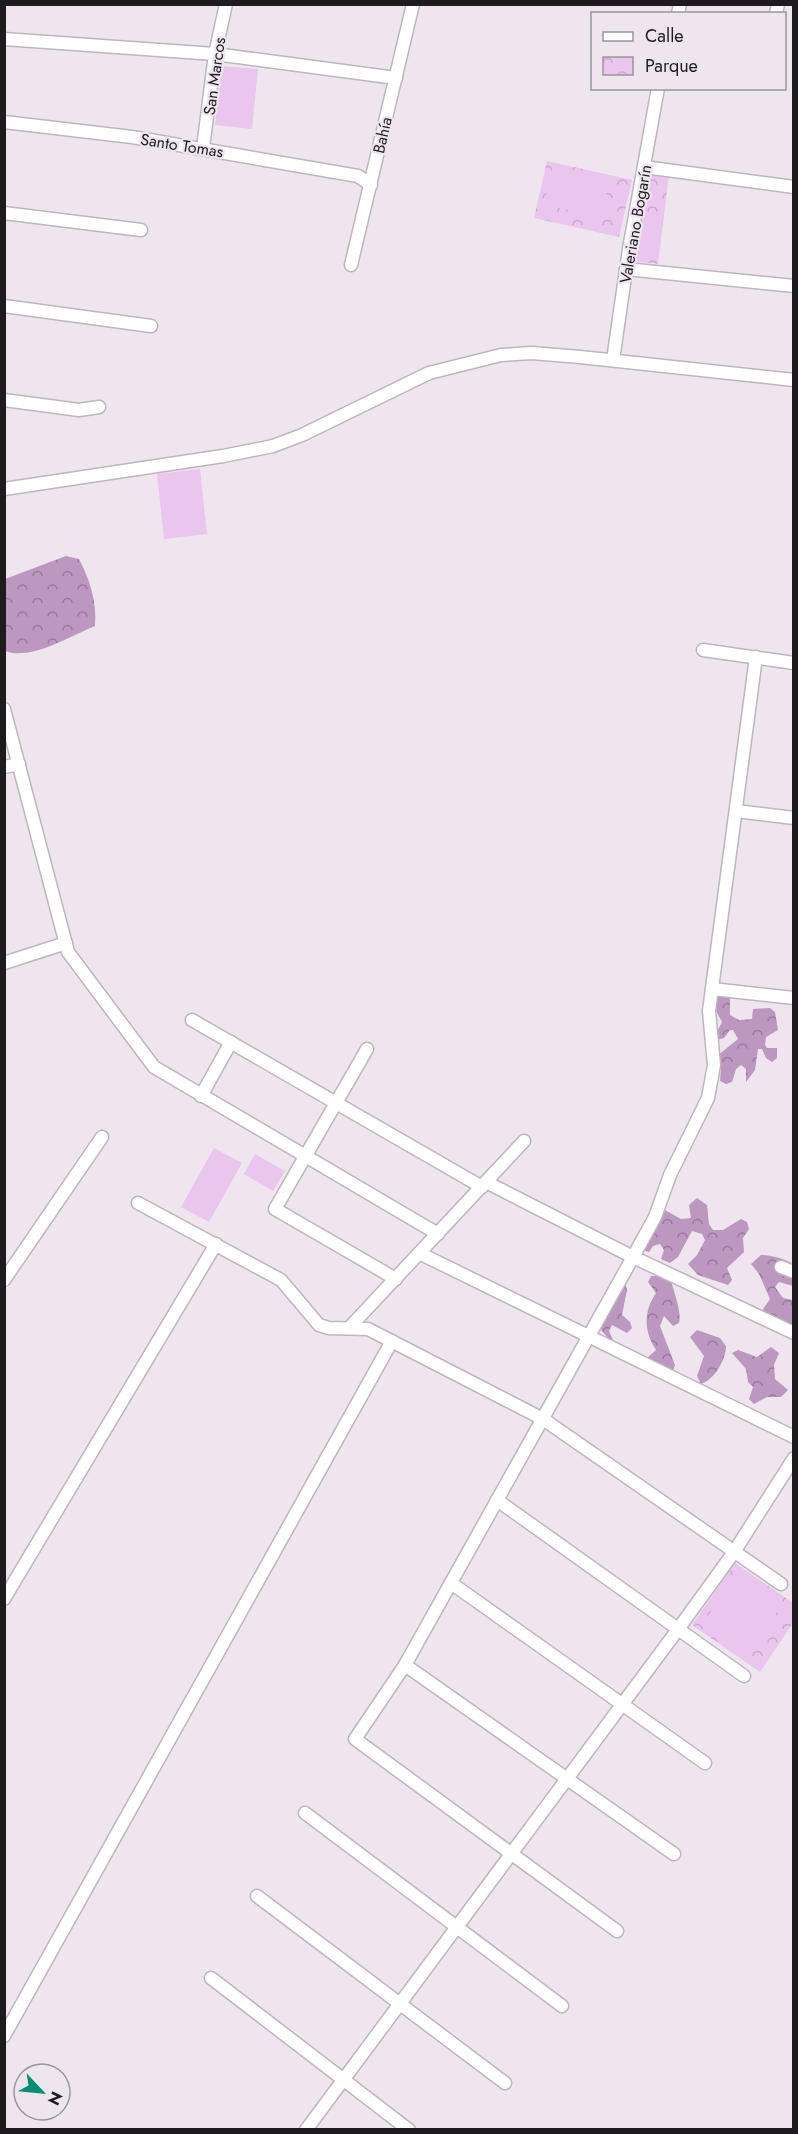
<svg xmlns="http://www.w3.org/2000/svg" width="798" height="2134" font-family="Jost,sans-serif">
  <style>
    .forest { fill: url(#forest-crowns) }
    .park { fill: url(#park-crowns) }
    .pitch { fill: #eac5ed }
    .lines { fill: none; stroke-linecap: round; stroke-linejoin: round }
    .minor-casing { stroke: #beb5bf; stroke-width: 15 }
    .minor { stroke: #fff; stroke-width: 12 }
    .labels { text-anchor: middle; stroke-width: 4.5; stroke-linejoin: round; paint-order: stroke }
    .street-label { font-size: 16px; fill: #1e1b1e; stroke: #eee5ef }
  </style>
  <defs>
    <pattern id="forest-crowns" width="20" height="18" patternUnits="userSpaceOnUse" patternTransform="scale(1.5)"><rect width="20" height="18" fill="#bc97bf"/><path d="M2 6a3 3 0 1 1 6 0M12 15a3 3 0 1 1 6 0" fill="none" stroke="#987a9b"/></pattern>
    <pattern id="park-crowns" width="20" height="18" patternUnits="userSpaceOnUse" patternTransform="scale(1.5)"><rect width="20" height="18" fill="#eac5ed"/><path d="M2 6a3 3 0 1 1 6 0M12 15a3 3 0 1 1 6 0" fill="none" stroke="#c8a9cb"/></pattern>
  </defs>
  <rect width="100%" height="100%" fill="#eee5ef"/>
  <g class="forest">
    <path d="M66,556L79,559C90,580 97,602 95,626C70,636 31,661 5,651V579Z"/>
    <path d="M719,994H730V1015L739,1020L752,1019L753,1009L770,1008L775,1012L778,1030L766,1037L765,1045L767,1048H777V1058L772,1062L766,1058L762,1049H758L755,1070L746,1082V1069L741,1065L736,1069L732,1082L726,1084L720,1081L721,1068L717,1056L738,1039L733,1030H730L724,1038L717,1040L716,1034L722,1022L714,1007Z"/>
    <path d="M697,1198L707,1205L709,1224L713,1230H723L741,1219L747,1222L749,1229L743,1238L744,1252L727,1268L732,1280L728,1285L698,1275L688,1264L697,1255L705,1240L702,1234L692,1231L678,1257L670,1263L661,1259L664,1250L660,1244L653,1246L649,1252L643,1250L663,1209L681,1219L691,1218L689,1205Z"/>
    <path d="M761,1255C771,1255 785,1259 793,1264V1286L779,1282L775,1287L783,1298L793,1300V1325H770L763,1309L770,1299L759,1274L751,1264Z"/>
    <path d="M651,1276H661L671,1281C674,1292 682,1313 679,1323L673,1326L664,1316L660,1326L675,1365L673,1371L667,1370L647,1358L656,1350C644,1331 643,1312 656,1293L648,1282Z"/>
    <path d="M625,1283L627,1290L622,1315L630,1322L632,1328L627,1333L612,1325L609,1331L613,1340H610L601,1330L606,1313Z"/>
    <path d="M697,1330L720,1338L726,1346C726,1360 714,1380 701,1384L697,1376L704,1356L690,1337Z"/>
    <path d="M771,1347L779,1353L774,1365L775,1379L788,1390L781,1397H767L754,1404L749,1399L753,1387L748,1382L746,1369L732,1353L738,1350L757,1357Z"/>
  </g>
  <g class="park">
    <path d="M547,161L632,180L619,237L534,218Z"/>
    <path d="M649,173L669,175L658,264L632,261Z"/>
    <path d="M735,1563L793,1603V1623L760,1672L692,1625Z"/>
  </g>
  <g class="pitch">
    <path d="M221,66L258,69L252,129L215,125Z"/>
    <path d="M553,166L610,178L601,217L544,205Z"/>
    <path d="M642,222L662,225L658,259L638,256Z"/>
    <path d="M200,469L207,534L164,539L157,474Z"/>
    <path d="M214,1148L242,1163L209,1222L181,1207Z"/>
    <path d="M255,1154L285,1171L273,1191L244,1174Z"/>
    <path d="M736,1575L781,1606L746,1657L701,1626Z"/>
  </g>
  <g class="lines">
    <g class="minor-casing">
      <g id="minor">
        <path d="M678,14L680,4"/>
        <path d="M776,14L778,4"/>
        <path d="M4,39L215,54L396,78"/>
        <path d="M4,122L132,137L358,176L371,185"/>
        <path d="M203,148L215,54L226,4"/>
        <path d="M644,167L794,187"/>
        <path d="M4,213L141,230"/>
        <path d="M351,265L413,4"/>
        <path d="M626,269L794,286"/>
        <path d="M4,306L151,326"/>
        <path d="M613,360L629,249L658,88"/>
        <path d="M4,400L79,410L99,407"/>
        <path d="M4,489L223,456L273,446L302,435L429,373L501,355L532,353L580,357L794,380"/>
        <path d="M703,650L794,663"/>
        <path d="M4,709L68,952L154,1067L438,1234"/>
        <path d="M4,767L19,764"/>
        <path d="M736,811L794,818"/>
        <path d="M4,963L66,943"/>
        <path d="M712,989L794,998"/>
        <path d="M192,1020L482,1187"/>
        <path d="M367,1049L275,1209L396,1279"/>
        <path d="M201,1096L231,1042"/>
        <path d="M486,1182L633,1257L794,1333"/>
        <path d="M138,1203L281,1280L319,1325L329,1328L368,1329L543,1419L781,1584"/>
        <path d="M419,1253L794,1437"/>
        <path d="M781,1267L794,1272"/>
        <path d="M4,1280L102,1137"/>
        <path d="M349,1328L524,1141"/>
        <path d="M497,1500L744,1676"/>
        <path d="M451,1583L705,1763"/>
        <path d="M4,1599L216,1244"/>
        <path d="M405,1665L674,1854"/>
        <path d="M305,1813L562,2006"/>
        <path d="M257,1896L505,2083"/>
        <path d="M617,1931L355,1739L405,1665L633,1257L655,1217L670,1175L708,1098L714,1065L709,1011L756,657"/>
        <path d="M211,1978L409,2130"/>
        <path d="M4,2036L392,1341"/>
        <path d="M306,2130L679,1628L734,1552L794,1458"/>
      </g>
    </g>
    <use href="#minor" class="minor"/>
  </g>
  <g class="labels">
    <g class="street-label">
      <text transform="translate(214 76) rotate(-82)" y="6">San Marcos</text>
      <text transform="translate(382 135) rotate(-77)" y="6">Bahía</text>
      <text transform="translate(182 145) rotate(9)" y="6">Santo Tomas</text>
      <text transform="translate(635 224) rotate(-80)" y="6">Valeriano Bogarín</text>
    </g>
  </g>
  <rect width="798" height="2134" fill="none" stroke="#1e1b1e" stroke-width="12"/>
  <rect x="591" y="12" width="195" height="78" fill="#eee5ef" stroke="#9b949b" stroke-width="1.5"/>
  <rect x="603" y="32" width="30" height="9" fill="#ffffff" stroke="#9b949b" stroke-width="1.5"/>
  <text x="645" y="42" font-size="18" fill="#1e1b1e">Calle</text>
  <rect x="603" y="57" width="30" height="18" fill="url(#park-crowns)" stroke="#9b949b" stroke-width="1.5"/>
  <text x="645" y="72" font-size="18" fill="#1e1b1e">Parque</text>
  <g transform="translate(42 2092) rotate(116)"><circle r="28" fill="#eee5ef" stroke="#9b949b" stroke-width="1.5"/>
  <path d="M0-4.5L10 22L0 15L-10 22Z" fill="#058d73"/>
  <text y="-9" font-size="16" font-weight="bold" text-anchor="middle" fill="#1e1b1e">N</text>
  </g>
</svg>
